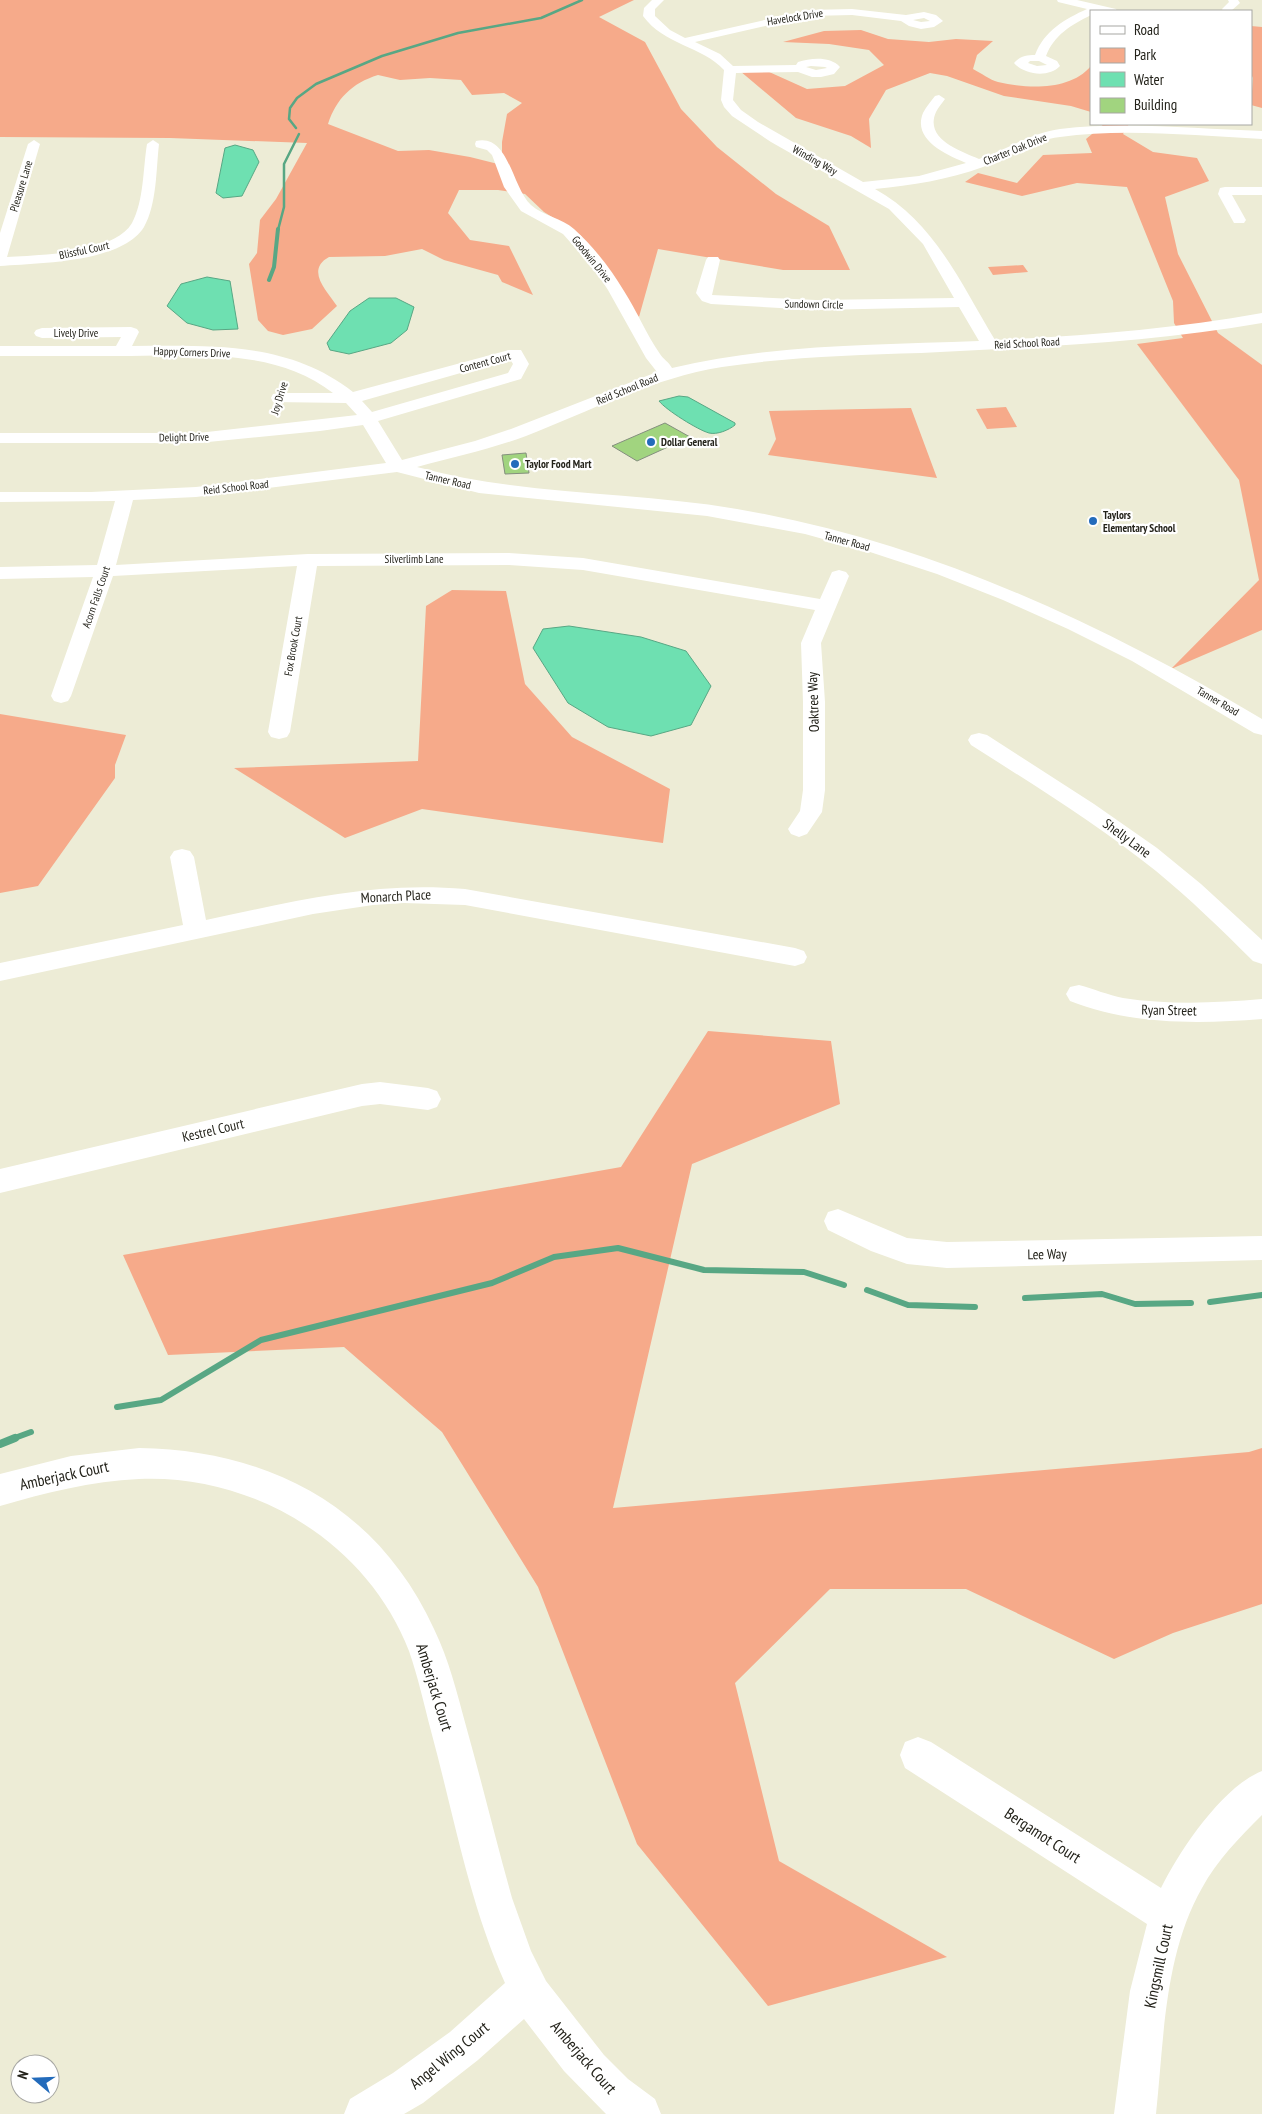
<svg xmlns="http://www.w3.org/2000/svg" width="1262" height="2114" font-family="'PT Sans Narrow',sans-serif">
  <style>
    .green { fill: #f6aa8a; fill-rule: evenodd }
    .water { fill: #6ee0b1; stroke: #58a784 }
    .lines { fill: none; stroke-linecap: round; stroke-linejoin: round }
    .stream-far3 { stroke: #58a784; stroke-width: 2.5 }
    .stream-far2 { stroke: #58a784; stroke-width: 4 }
    .stream-far1 { stroke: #58a784; stroke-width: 6 }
    .stream { stroke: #58a784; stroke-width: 8 }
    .building { fill: #a1d47f; stroke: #848f7e }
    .minor { fill: #fff; fill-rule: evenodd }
    .poi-dot { fill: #236bbb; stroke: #fff; stroke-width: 2 }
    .labels { text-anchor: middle; stroke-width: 4.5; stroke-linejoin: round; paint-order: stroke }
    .far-street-label { font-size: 11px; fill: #23221a; stroke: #fff }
    .far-poi-label { font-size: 11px; font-weight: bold; fill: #23221a; stroke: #fff; text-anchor: start }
    .street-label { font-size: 14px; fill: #23221a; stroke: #fff }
    .near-street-label { font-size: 16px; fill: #23221a; stroke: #fff }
  </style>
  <rect width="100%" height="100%" fill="#edecd6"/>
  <g class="green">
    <path d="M0,0H634L599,17L645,42L681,109L717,147L776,194L829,226L850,270H783L658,249L639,317L573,230L544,212L525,194L498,190H459L448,213L470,240L509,246L533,295L502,282L498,275L444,260L422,249L385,256L329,257C305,270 327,291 337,306L312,329L283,335L268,331L258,320L249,264L257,253L260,220L276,199L307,143L170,138L0,137ZM378,75L400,80L430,78L461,80L472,95L504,93L522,103L507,114L502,142V165L470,157L429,150L398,151L328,124C336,99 352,83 378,75Z"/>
    <path d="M1251,26L1262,27V108L1251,105L1253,78L1251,74Z"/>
    <path d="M861,30L888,39L929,42L956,39L993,41L977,55L973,69C981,73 990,80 998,82C1027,89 1070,91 1091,66V112L1071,106L1004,96L947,76L930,73L886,90L869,119L871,148L851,136L796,118L740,71H767L807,89L845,86L884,65L869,50L829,44L783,42L824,31Z"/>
    <path d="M1104,124H1129L1123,134L1153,152L1197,158L1209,181L1165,197L1178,254L1218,333L1262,365V630L1171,669L1259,580L1239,480L1137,344L1183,338L1174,323L1173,301L1127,187L1077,183L1022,196L965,182L978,173L1017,183L1043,155L1092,153L1086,139Z"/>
    <path d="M1023,265L1028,272L993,275L988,267Z"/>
    <path d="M1006,407L1017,427L987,429L976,409Z"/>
    <path d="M911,408L937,478L768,455L776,439L769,411Z"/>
    <path d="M452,590L506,591L525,684L572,737L670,789L663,843L422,809L345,838L234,768L418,761L426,606Z"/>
    <path d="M0,714L126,735L115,765V778L38,886L0,893Z"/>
    <path d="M708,1031L831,1041L840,1104L692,1164L613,1508L1249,1452L1262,1448V1604L1173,1633L1114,1659L966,1589H830L735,1683L779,1861L947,1957L768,2006L637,1844L538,1587L442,1432L344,1347L168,1355L123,1255L621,1167Z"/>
  </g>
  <g class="water">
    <path d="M235,145L253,150L259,162L242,196L223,198L216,193L225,148Z"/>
    <path d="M207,277L230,281L238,329L213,330L187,323L167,306L181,284Z"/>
    <path d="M369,298H396L414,307L407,330L391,343L349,354L330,350L327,343L350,311Z"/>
    <path d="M679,396L688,397L735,423V425C729,430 717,435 709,433C698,430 666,410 659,401Z"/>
    <path d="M569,626L641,637L686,651L711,686L691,725L651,736L608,727L568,703L533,648L543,629Z"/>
  </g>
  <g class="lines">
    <g class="stream-far3">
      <path d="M296,128L289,119L290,108L297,98L316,84L382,56L458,33L541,18L582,0"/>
      <path d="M278,230L284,207V164L299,134"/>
    </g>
    <path class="stream-far2" d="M269,280L274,267L278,229"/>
    <g class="stream-far1">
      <path d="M867,1290L908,1305L975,1307"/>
      <path d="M1025,1298L1102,1294L1135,1304L1191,1303"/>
      <path d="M1210,1302L1262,1295"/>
      <path d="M117,1407L161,1400L261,1340L492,1283L554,1257L618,1248L704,1270L804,1272L844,1285"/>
      <path d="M12,1439L31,1432"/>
    </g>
    <path class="stream" d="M0,1444L15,1438"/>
  </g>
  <g class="building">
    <path d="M665,423L690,437L637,461L612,446Z"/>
    <path d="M526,453L529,473L505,474L502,455Z"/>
  </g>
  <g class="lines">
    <g class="minor">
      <path d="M652,0H664L655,9V16L670,30L685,38L809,10L852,9L906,15L924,12L936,15L943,21L934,27L921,29L909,26L901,21L852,15L809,16L695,42L720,54L733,66L796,65L798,62C811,58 830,56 840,67L834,74L821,77H812L798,72L736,73L733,100L741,110L758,122L863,182L919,176L966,163C947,155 912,140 923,113C926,107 931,101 935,96L939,95L945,99C942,103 938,108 936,112C924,139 960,151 979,159C1006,150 1031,133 1060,129C1127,121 1196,129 1262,131V139C1196,136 1125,128 1060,137C1034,140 1007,158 983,167C948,180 912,185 875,189C934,221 961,284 995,340C1085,336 1173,329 1262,313V323C1149,343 1035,347 921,353C854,355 788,357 722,367C653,378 590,411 526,436C491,449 454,457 417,467C523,496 630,491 737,509C925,541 1099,622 1262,719V735L1254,733L1132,661L1068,629L1003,600L937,574L870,552L805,534L707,516L479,493L397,472L196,497L133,500L116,565L308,554L509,553L583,558L820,599L832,572L839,570L846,572L849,576L821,643L825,702V790L822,812L807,834L799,837L791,834L788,829L800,811L803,790V702L801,643L815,610L583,570L509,565L317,566L290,732L287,737L279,739L271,737L268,732L297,566L113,576L71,696L68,701L61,703L54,701L51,696L93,577L0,579V567L97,565L115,501L0,502V492H91L196,487L386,463L363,425L320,431L198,443H0V433H198L357,415L346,403L273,402L271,398L273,394L279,393H333C277,349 198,355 130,356C87,356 43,356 0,356V346H116L121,337L42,338L36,336L34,333L36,330L42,328L131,327L137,329L139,332L132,346C211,346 288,341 353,392L509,350H521L529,364L521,379L378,421L402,460L475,441L511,429L657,372L646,358L608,290L595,270L563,234L521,211L504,187L492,155L487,150L476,147L475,144L476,141C509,133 512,188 531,205C543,216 562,218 574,229C593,246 611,269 624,291C637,311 646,334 660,354C663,359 669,362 672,368C773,344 877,345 979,341L959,307L816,310L711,304L702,301L696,293L706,260L708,257H718L720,260L712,295L816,300L954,298L923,244L889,209L771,142L732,116L724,107L721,100L724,70C702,46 664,45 643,16L644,8ZM924,18L930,21L921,22L913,20ZM811,66L825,67L827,68L816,70L806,67ZM510,359L513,364L508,373L372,412L362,401Z"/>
      <path d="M1057,0H1077L1116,9L1117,11H1091V15C1071,25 1054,35 1046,56L1057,61L1060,66C1049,78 1024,75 1014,63C1020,56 1027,55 1035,55C1044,31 1065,19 1087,9L1058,2ZM1030,61H1039L1047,65L1037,66L1028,63Z"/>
      <path d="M1228,0H1238L1240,3L1231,11H1223L1222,9L1229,2Z"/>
      <path d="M34,140L40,144L7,257C39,255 114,254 132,223C144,201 143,168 147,144L153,140L159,144C156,170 157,204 144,227C122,263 38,263 0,266V233L28,144Z"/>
      <path d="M1225,187H1262V195H1232L1246,220L1244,223H1234L1218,194L1220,188Z"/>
      <path d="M979,733L987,735L1094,804L1157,848L1201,884L1262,940V964L1253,961C1222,930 1190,899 1156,871C1098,825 1034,785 971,745L968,740L971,735Z"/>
      <path d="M182,849L190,851L194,857L206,920C295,901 373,881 465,889L795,948L804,951L807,957L804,963L795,966L465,905L404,903L373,905L313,914L0,981V963L183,925L170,857L174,851Z"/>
      <path d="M1079,985C1094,989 1108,995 1123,998C1168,1005 1217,1003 1262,999V1019C1198,1024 1131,1025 1070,1001L1066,994L1070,987Z"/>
      <path d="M380,1082L428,1088L437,1091L441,1099L437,1107L428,1110L380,1104L362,1106L0,1193V1169L362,1084Z"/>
      <path d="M838,1209L907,1238L947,1242L1262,1236V1260L947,1268L907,1264L871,1251L828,1230L824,1221L828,1212Z"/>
      <path d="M139,1448C270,1450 378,1507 434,1629C449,1660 457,1693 466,1726C482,1783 496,1841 512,1898L531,1951L546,1981L604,2055L628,2079L655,2099L661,2114H606L564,2071L524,2019L478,2060L423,2103L404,2114H344L350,2099L393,2073L450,2032L505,1983C469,1902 454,1816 431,1731C424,1704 418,1677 409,1651C367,1542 253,1474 139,1479C91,1481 45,1493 0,1506V1474L71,1456Z"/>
      <path d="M918,1737L931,1742L1161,1888C1180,1850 1222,1787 1262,1771V1815C1240,1837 1217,1860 1202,1888C1164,1955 1164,2039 1156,2114H1114L1130,1991L1147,1924L905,1768L900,1755L905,1742Z"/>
    </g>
  </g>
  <g class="poi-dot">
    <circle cx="651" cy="442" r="5"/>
    <circle cx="515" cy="464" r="5"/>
    <circle cx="1093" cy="521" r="5"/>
  </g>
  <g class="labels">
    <g class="far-street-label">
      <text transform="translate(795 17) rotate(-9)" y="4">Havelock Drive</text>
      <text transform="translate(1015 149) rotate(-22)" y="4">Charter Oak Drive</text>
      <text transform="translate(815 160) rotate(29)" y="4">Winding Way</text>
      <text transform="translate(21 186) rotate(-73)" y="4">Pleasure Lane</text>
      <text transform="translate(84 250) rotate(-12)" y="4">Blissful Court</text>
      <text transform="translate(592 259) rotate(51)" y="4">Goodwin Drive</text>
      <text transform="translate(814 304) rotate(1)" y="4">Sundown Circle</text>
      <text x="76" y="337">Lively Drive</text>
      <text transform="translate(1027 343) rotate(-3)" y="4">Reid School Road</text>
      <text transform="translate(192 352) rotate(2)" y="4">Happy Corners Drive</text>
      <text transform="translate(485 362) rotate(-15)" y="4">Content Court</text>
      <text transform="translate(627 389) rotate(-22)" y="4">Reid School Road</text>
      <text transform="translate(279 398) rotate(-73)" y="4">Joy Drive</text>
      <text transform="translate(184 437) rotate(-1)" y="4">Delight Drive</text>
      <text transform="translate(448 480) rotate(13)" y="4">Tanner Road</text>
      <text transform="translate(236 487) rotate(-6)" y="4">Reid School Road</text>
      <text transform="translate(847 541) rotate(15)" y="4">Tanner Road</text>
      <text x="414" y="563">Silverlimb Lane</text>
      <text transform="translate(96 597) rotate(-71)" y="4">Acorn Falls Court</text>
      <text transform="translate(293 646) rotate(-80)" y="4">Fox Brook Court</text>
      <text transform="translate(1218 701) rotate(30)" y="4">Tanner Road</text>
    </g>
    <g class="far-poi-label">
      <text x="661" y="446">Dollar General</text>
      <text x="525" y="468">Taylor Food Mart</text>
      <text x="1103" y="519">Taylors<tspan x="1103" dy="13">Elementary School</tspan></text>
    </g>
    <g class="street-label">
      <text transform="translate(813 702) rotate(-92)" y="5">Oaktree Way</text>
      <text transform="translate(1127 838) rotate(36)" y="5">Shelly Lane</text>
      <text transform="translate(396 896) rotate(-3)" y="5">Monarch Place</text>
      <text transform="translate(1169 1010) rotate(1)" y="5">Ryan Street</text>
      <text transform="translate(213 1130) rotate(-13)" y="5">Kestrel Court</text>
      <text transform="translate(1047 1254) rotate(-1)" y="5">Lee Way</text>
    </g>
    <g class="near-street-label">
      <text transform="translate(64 1475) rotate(-12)" y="6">Amberjack Court</text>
      <text transform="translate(435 1687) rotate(73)" y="6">Amberjack Court</text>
      <text transform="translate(1043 1835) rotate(33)" y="6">Bergamot Court</text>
      <text transform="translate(1158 1966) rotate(-78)" y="6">Kingsmill Court</text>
      <text transform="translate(449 2055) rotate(-39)" y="6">Angel Wing Court</text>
      <text transform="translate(584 2057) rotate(49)" y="6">Amberjack Court</text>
    </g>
  </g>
  <rect x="1090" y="10" width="162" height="115" fill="#ffffff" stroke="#a7a7a3"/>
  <rect x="1100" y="26" width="25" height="8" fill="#ffffff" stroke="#a7a7a3"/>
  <text x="1134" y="35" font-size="15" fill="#23221a">Road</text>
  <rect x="1100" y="48" width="25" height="15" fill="#f6aa8a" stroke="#a7a7a3"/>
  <text x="1134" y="60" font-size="15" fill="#23221a">Park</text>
  <rect x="1100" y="72" width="25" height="15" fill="#6ee0b1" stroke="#a7a7a3"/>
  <text x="1134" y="85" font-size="15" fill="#23221a">Water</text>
  <rect x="1100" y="98" width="25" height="15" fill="#a1d47f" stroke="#a7a7a3"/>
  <text x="1134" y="110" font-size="15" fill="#23221a">Building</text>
  <g transform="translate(35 2079) rotate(289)"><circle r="24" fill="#ffffff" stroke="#a7a7a3"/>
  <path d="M0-4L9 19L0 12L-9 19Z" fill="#236bbb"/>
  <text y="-8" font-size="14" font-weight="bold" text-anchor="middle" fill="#23221a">N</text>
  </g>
</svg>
